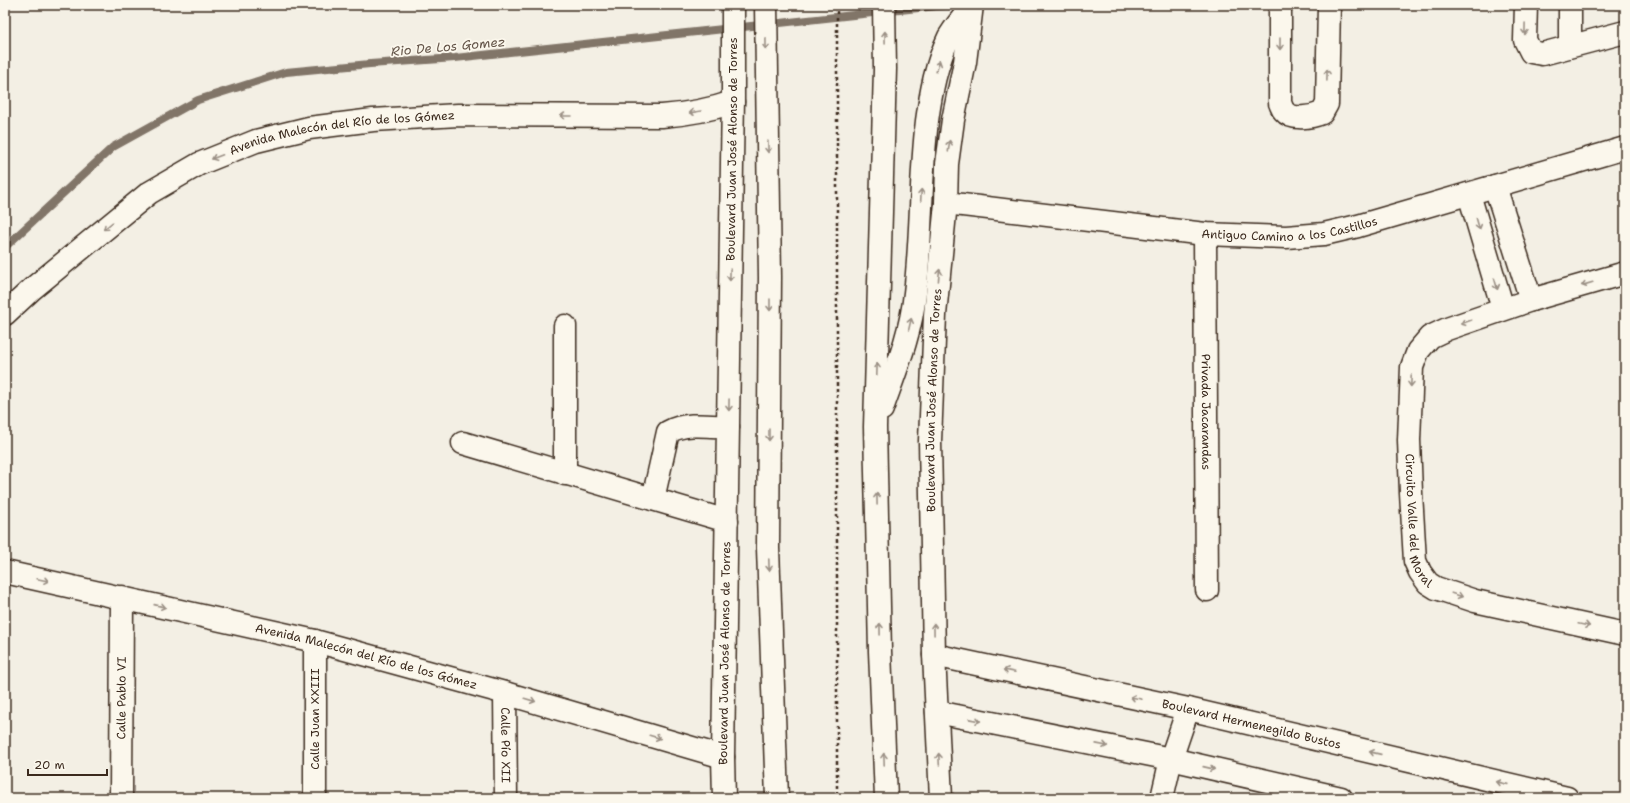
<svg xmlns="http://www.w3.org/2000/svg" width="1630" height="803" font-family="'Shantell Sans',sans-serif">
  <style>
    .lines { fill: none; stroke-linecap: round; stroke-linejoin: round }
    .stream { stroke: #817468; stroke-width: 8 }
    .minor-casing { stroke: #3b2a1e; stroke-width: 25 }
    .major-casing { stroke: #3b2a1e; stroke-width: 25 }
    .path { stroke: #3b2a1e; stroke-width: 2.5; stroke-dasharray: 3 3; stroke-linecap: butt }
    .minor { stroke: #fbf7ec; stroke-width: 22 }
    .major { stroke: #fbf7ec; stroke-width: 22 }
    .oneway { stroke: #9b9085 }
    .labels { text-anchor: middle; stroke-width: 3.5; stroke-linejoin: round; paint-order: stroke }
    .street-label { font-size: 12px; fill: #3b2a1e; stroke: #fbf7ec }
    .water-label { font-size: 13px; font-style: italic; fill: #645549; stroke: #fbf7ec }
  </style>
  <rect width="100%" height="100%" fill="#f3efe4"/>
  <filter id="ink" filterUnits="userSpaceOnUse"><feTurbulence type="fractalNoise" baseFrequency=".025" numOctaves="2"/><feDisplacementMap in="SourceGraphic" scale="8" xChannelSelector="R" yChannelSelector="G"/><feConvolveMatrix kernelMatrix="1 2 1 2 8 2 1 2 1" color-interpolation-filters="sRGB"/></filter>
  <g filter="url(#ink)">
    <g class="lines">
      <path class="stream" d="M5,247L113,147L198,100L286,72L370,64L455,58L946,5"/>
      <g class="minor-casing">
        <g id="minor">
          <path d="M1280,5V103C1281,105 1282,109 1284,111C1292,121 1312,117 1322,113L1327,104L1329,5"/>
          <path d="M1526,5L1525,40L1531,52L1542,54L1625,32"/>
          <path d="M1570,46V5"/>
          <path d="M1495,186L1531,300"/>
          <path d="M1469,194L1503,309"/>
          <path id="s1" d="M946,203L1205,234L1286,237L1324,234L1358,226L1625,148"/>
          <path id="s2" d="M1205,234L1207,590"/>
          <path id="s3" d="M1625,273L1531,300L1447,329L1430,337L1418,351L1412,367L1409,440L1411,493L1415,561L1420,572L1428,583L1436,588L1475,601L1625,634"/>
          <path d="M463,443L727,521"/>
          <path d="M565,474V326"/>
          <path d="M653,499L668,432C686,422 708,426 728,427"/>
          <path d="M315,641V798"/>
          <path id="s4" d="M934,655L1188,709L1567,798"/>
          <path id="s5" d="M505,693L506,798"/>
          <path d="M937,712L1171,759L1341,798"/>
          <path id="s6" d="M121,798L122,597"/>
          <path id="s7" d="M724,798L723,757L733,96V5"/>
          <path id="s8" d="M941,798L934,655L930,441L935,315L946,203L947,164L953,120L965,62L972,5"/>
          <path d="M1162,798L1171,759L1188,709"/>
        </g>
      </g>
      <g class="major-casing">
        <g id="major">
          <path d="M766,5L770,277L768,548L777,798"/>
          <path d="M884,5L885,69L875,427L880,651L886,798"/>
          <path id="s9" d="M5,314L32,289L149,193L199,164L256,141L309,128L373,120L458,115L662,116C687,114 710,110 733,102"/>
          <path d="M882,409C895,372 911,334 915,293C922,236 920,179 927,121C931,92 936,64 949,37C955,27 963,17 971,8"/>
          <path id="s10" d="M5,572L315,641L505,693L723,757"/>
        </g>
      </g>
      <path class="path" d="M837,5V798"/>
      <use href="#minor" class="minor"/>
      <use href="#major" class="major"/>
    </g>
    <defs><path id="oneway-shaft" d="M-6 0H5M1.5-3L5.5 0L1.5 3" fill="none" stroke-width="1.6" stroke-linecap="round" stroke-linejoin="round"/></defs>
    <g class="oneway">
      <use href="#oneway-shaft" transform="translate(1525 29) rotate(91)"/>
      <use href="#oneway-shaft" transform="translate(885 37) rotate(-91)"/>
      <use href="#oneway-shaft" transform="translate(766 44) rotate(89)"/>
      <use href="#oneway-shaft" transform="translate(1280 44) rotate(90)"/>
      <use href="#oneway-shaft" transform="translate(938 66) rotate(-72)"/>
      <use href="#oneway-shaft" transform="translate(1327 75) rotate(-89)"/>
      <use href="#oneway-shaft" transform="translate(695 112) rotate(170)"/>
      <use href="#oneway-shaft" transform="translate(566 116) rotate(-180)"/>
      <use href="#oneway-shaft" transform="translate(949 146) rotate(-83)"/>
      <use href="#oneway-shaft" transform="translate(768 147) rotate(89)"/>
      <use href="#oneway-shaft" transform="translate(217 157) rotate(159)"/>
      <use href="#oneway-shaft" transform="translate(921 195) rotate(-87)"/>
      <use href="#oneway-shaft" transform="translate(1478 224) rotate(74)"/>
      <use href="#oneway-shaft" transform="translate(108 226) rotate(141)"/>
      <use href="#oneway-shaft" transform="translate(730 275) rotate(91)"/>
      <use href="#oneway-shaft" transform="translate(939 275) rotate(-84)"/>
      <use href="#oneway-shaft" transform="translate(1496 284) rotate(74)"/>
      <use href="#oneway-shaft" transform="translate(1587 284) rotate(164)"/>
      <use href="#oneway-shaft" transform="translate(770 305) rotate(90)"/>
      <use href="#oneway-shaft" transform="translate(1466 322) rotate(160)"/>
      <use href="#oneway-shaft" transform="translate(910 324) rotate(-77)"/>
      <use href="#oneway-shaft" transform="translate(877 369) rotate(-88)"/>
      <use href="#oneway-shaft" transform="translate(1411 381) rotate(92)"/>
      <use href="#oneway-shaft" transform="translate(729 405) rotate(91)"/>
      <use href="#oneway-shaft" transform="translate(769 435) rotate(90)"/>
      <use href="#oneway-shaft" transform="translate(877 499) rotate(-91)"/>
      <use href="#oneway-shaft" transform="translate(769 565) rotate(88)"/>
      <use href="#oneway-shaft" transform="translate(43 580) rotate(12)"/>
      <use href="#oneway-shaft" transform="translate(1457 595) rotate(18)"/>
      <use href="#oneway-shaft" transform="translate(160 606) rotate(13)"/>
      <use href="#oneway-shaft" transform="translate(1584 625) rotate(12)"/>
      <use href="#oneway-shaft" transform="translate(880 629) rotate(-91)"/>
      <use href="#oneway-shaft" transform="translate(934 629) rotate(-91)"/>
      <use href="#oneway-shaft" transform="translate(1009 671) rotate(-168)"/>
      <use href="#oneway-shaft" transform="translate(1136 698) rotate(-168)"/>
      <use href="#oneway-shaft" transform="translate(530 700) rotate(16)"/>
      <use href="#oneway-shaft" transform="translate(975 720) rotate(11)"/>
      <use href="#oneway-shaft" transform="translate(655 737) rotate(16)"/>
      <use href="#oneway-shaft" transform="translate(1102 745) rotate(11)"/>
      <use href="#oneway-shaft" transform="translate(1375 753) rotate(-167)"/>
      <use href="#oneway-shaft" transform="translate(884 759) rotate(-92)"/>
      <use href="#oneway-shaft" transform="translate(939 759) rotate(-93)"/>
      <use href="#oneway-shaft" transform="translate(1209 768) rotate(13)"/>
      <use href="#oneway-shaft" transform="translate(1502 783) rotate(-167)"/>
    </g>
  </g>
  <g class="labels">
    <g class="street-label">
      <text dy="4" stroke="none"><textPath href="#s9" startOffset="394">Avenida Malecón del Río de los Gómez</textPath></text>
      <text dy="4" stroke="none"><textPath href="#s7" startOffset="649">Boulevard Juan José Alonso de Torres</textPath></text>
      <text dy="4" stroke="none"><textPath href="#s1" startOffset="346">Antiguo Camino a los Castillos</textPath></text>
      <text dy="4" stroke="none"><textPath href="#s8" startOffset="398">Boulevard Juan José Alonso de Torres</textPath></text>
      <text dy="4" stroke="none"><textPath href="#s2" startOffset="178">Privada Jacarandas</textPath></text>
      <text dy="4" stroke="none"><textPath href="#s3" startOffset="396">Circuito Valle del Moral</textPath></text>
      <text dy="4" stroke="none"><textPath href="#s7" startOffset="145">Boulevard Juan José Alonso de Torres</textPath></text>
      <text dy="4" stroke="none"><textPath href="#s10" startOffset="371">Avenida Malecón del Río de los Gómez</textPath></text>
      <text dy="4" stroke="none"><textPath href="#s6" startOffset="100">Calle Pablo VI</textPath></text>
      <text transform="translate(315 719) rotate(-90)" y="4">Calle Juan XXIII</text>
      <text dy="4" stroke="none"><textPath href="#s4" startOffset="325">Boulevard Hermenegildo Bustos</textPath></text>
      <text dy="4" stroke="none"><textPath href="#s5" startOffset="52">Calle Pío XII</textPath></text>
    </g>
    <g class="water-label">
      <text transform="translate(448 46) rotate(-5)" y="5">Rio De Los Gomez</text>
    </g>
  </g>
  <rect width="1630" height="803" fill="none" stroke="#fbf7ec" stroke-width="20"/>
  <rect x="10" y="10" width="1610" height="783" fill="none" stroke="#3b2a1e" stroke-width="1.5" filter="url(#ink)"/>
  <path d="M28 769v6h79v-6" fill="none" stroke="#3b2a1e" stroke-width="2"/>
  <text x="34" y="769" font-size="12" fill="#3b2a1e" stroke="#fbf7ec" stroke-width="3" paint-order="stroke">20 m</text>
</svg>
